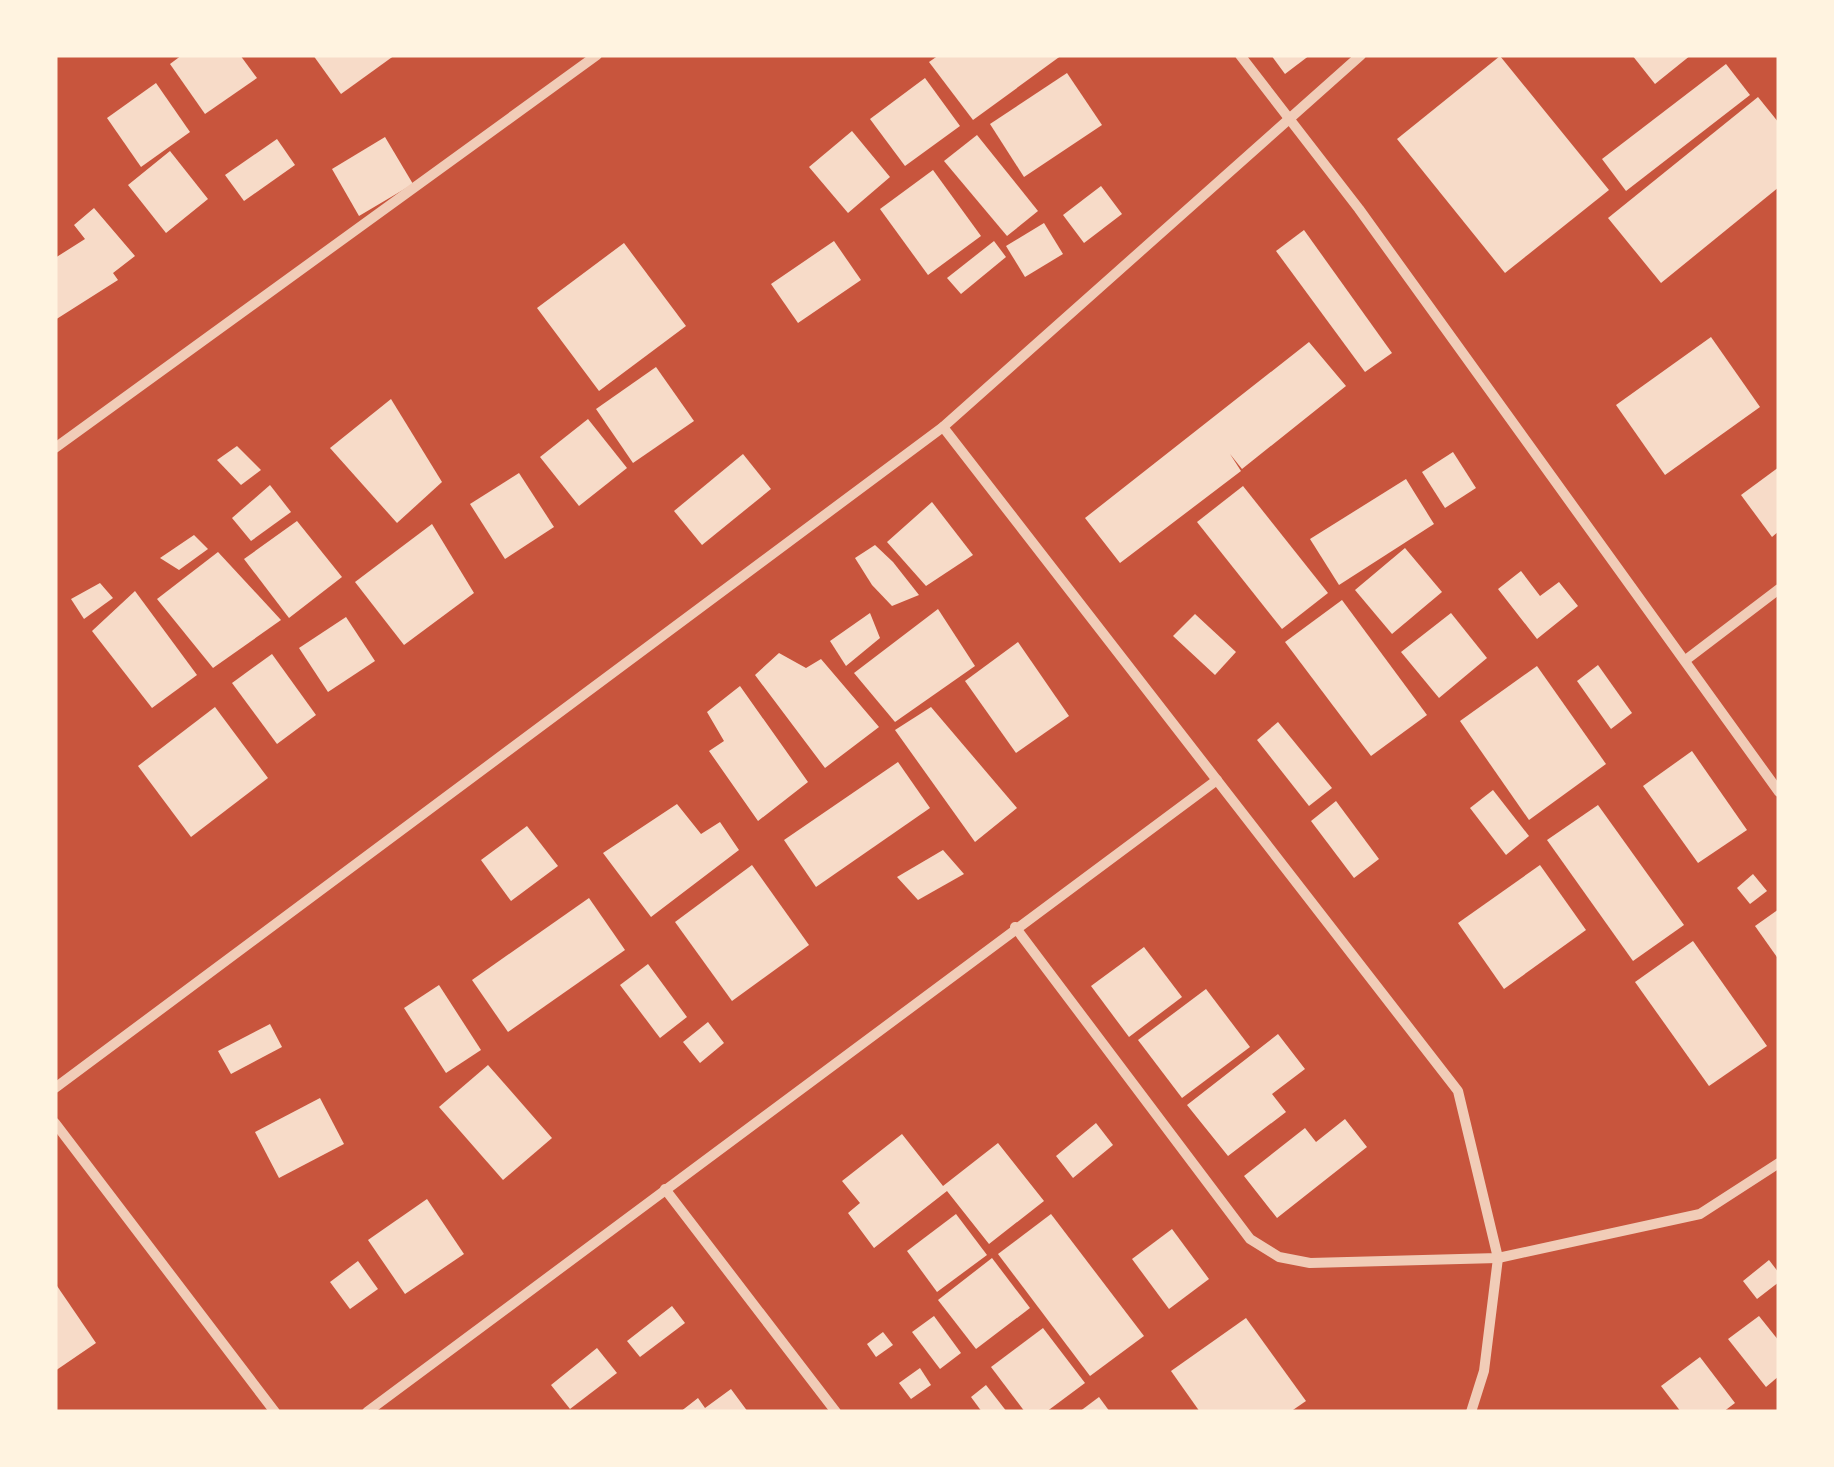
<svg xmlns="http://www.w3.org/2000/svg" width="1834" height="1467" font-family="Quicksand,sans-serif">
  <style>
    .building { fill: #f7dbc8 }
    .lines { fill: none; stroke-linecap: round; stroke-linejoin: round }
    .minor { stroke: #f1ccb7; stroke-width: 10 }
  </style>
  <rect width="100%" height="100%" fill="#c8553d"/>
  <g class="building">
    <path d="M182,55H240L257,78L205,114L170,64Z"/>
    <path d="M313,55H395L341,94Z"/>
    <path d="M939,55H1062L973,120L929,62Z"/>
    <path d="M1271,55H1310L1285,74Z"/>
    <path d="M1632,55H1691L1655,84Z"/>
    <path d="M1500,56L1609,190L1505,273L1397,139Z"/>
    <path d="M1726,64L1750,95L1626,191L1602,159Z"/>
    <path d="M1067,73L1102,125L1024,177L990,124Z"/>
    <path d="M925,78L960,126L905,166L870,119Z"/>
    <path d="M156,83L190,132L141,167L107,118Z"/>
    <path d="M1758,97L1779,123V187L1661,283L1608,218Z"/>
    <path d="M852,131L890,177L848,213L809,167Z"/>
    <path d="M977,135L1038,211L1007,236L944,161Z"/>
    <path d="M385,137L413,184L359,216L332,169Z"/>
    <path d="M277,139L295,165L244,201L225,175Z"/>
    <path d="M170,151L208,199L166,233L128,185Z"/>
    <path d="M933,170L981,236L928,275L880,209Z"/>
    <path d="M1101,186L1122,214L1084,243L1063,215Z"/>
    <path d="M94,208L135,256L113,273L118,280L55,320V258L85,239L74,225Z"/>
    <path d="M1044,223L1063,254L1025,277L1006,246Z"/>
    <path d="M1304,230L1392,353L1365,372L1276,251Z"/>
    <path d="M834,241L861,280L798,323L771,284Z"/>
    <path d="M994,241L1006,257L961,294L947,278Z"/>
    <path d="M624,243L686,326L599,391L537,308Z"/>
    <path d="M1711,337L1760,407L1665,475L1616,405Z"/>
    <path d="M1309,342L1346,386L1242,469L1230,454L1241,471L1120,563L1085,518Z"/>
    <path d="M656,367L694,421L633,463L596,409Z"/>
    <path d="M391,399L442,482L397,523L330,448Z"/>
    <path d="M588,419L627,468L579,506L540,457Z"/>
    <path d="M237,446L261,470L241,485L217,460Z"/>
    <path d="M1453,452L1476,488L1445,508L1422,472Z"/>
    <path d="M743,454L771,489L702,545L674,511Z"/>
    <path d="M1779,467V531L1772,537L1741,495Z"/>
    <path d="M519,473L554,527L505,559L470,504Z"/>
    <path d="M1406,479L1434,524L1339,585L1310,539Z"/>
    <path d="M270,485L291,512L251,541L232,518Z"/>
    <path d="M1243,486L1328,593L1282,629L1197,522Z"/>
    <path d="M932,502L973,555L926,586L887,542Z"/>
    <path d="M297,521L342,577L289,618L244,559Z"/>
    <path d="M432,524L474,593L404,645L355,582Z"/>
    <path d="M194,535L208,549L179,570L160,558Z"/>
    <path d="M875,545L893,562L919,595L892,606L872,585L855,558Z"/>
    <path d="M1405,548L1442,592L1392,634L1355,590Z"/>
    <path d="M218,552L281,620L213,668L157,599Z"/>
    <path d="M1521,571L1540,596L1559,582L1578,606L1537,639L1498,589Z"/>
    <path d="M100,583L113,598L84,619L71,599Z"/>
    <path d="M135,591L197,675L152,708L92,631Z"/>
    <path d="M1342,600L1427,715L1371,756L1285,642Z"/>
    <path d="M938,609L975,666L895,722L854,673Z"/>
    <path d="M870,613L880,638L846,666L830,641Z"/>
    <path d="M1451,613L1487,658L1439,698L1401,652Z"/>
    <path d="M1195,614L1236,652L1215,675L1173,636Z"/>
    <path d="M346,617L375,661L328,692L299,648Z"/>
    <path d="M1018,642L1069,716L1016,753L965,681Z"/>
    <path d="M779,653L806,668L821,659L879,727L825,768L755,675Z"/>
    <path d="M272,654L316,715L277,744L232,683Z"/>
    <path d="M1598,665L1632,713L1611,729L1577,681Z"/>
    <path d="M1537,666L1606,764L1529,820L1460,721Z"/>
    <path d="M740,686L808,782L758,821L709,751L724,741L707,712Z"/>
    <path d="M215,707L268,778L191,837L138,766Z"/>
    <path d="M931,707L1017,808L975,842L895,730Z"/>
    <path d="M1278,722L1332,788L1309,806L1257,740Z"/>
    <path d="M1692,751L1747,830L1698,863L1643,786Z"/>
    <path d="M898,762L930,808L816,887L784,840Z"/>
    <path d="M1493,790L1529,836L1506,855L1470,808Z"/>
    <path d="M1336,801L1379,859L1354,878L1311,821Z"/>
    <path d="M677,804L701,834L720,822L739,850L651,917L603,853Z"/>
    <path d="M1598,805L1684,925L1633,961L1547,840Z"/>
    <path d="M527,826L558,866L511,901L481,860Z"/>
    <path d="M943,850L964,874L918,900L897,877Z"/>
    <path d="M752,865L809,945L732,1001L675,922Z"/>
    <path d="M1540,865L1586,930L1504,989L1458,923Z"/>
    <path d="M1753,874L1767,891L1750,904L1737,888Z"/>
    <path d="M589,898L625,950L508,1032L472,980Z"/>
    <path d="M1779,909V960L1755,926Z"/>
    <path d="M1693,941L1767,1046L1709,1086L1635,982Z"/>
    <path d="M1144,947L1182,997L1129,1037L1091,986Z"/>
    <path d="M648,964L687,1017L660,1038L620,985Z"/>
    <path d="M439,985L481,1050L446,1073L404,1008Z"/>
    <path d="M1206,989L1250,1047L1182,1098L1138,1040Z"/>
    <path d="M708,1022L724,1043L700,1063L683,1042Z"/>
    <path d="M270,1024L282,1047L231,1074L218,1051Z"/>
    <path d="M1278,1034L1305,1069L1272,1094L1286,1112L1228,1156L1187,1105Z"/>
    <path d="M488,1065L552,1138L503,1180L439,1107Z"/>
    <path d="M320,1098L344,1144L279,1178L255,1132Z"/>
    <path d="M1345,1119L1367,1147L1277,1218L1244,1176L1305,1128L1316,1142Z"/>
    <path d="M1096,1123L1113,1145L1073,1178L1056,1156Z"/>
    <path d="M902,1134L943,1186L998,1143L1044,1201L989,1244L947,1191L874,1248L848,1213L860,1203L842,1181Z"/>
    <path d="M427,1199L464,1254L405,1294L368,1240Z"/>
    <path d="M956,1214L987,1255L937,1292L907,1251Z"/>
    <path d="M1051,1214L1144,1336L1090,1376L998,1254Z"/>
    <path d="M1172,1229L1209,1279L1169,1309L1132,1259Z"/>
    <path d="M992,1258L1030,1308L976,1349L938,1300Z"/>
    <path d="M1769,1260L1779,1273V1282L1757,1299L1743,1281Z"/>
    <path d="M358,1261L378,1289L350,1309L330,1282Z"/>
    <path d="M55,1283L96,1343L55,1371Z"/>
    <path d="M672,1306L685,1323L640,1357L627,1341Z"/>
    <path d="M934,1316L961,1353L940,1369L912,1332Z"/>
    <path d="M1759,1316L1779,1341V1376L1766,1387L1728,1339Z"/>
    <path d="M1246,1318L1306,1401L1290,1412H1200L1171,1371Z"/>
    <path d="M1043,1328L1085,1383L1046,1412H1025L991,1367Z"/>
    <path d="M883,1332L893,1345L876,1357L867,1344Z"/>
    <path d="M597,1348L617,1373L570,1409L551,1385Z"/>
    <path d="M1700,1357L1735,1403L1723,1412H1681L1661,1386Z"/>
    <path d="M920,1368L931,1385L911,1399L899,1383Z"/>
    <path d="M986,1385L1007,1412H982L971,1397Z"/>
    <path d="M731,1389L748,1412H680L698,1398L705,1408Z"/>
    <path d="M1099,1397L1110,1412H1079Z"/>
  </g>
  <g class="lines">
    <g class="minor">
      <path d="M1240,55L1359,209L1779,792"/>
      <path d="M943,427L1458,1091L1498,1258L1484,1371L1471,1412"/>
      <path d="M55,448L597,55"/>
      <path d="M1687,659L1779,589"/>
      <path d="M1015,927L1250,1239L1279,1257L1310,1263L1498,1258L1700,1214L1779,1163"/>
      <path d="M55,1088L943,427L1361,55"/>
      <path d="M55,1123L275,1412"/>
      <path d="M665,1189L836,1412"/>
      <path d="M367,1412L1217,780"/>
    </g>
  </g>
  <rect width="1834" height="1467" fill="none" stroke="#fff3e0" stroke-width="115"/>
</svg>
